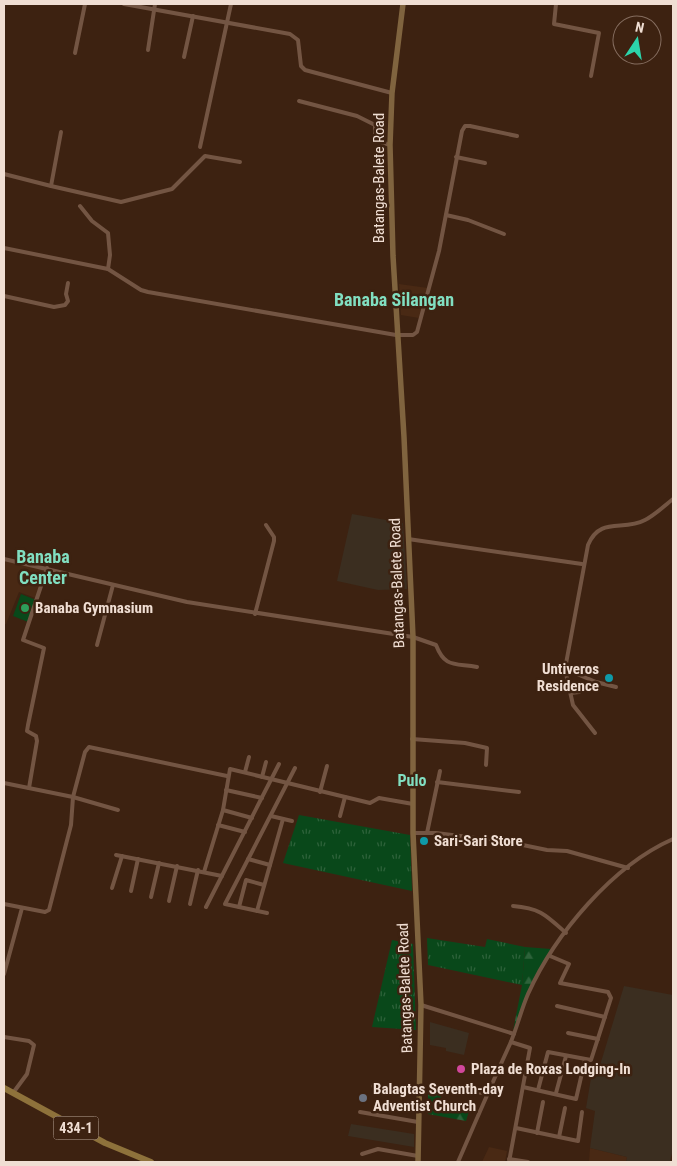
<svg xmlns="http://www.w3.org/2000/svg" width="677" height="1166" font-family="'Roboto Condensed',sans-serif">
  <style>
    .built { fill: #492914 }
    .industrial { fill: #3b2e20 }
    .grass { fill: url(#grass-tufts) }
    .forest { fill: url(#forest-firs) }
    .green { fill: #09481a }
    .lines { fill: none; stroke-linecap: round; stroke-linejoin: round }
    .minor { stroke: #735543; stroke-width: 4 }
    .secondary { stroke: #80643f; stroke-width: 5.5 }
    .primary { stroke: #8e723b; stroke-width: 6 }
    .leisure-dot { fill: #2e9e5b; stroke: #3d2211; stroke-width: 2 }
    .culture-dot { fill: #0f9aa8; stroke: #3d2211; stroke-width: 2 }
    .hotel-dot { fill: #d1479c; stroke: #3d2211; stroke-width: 2 }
    .worship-dot { fill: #6b7280; stroke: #3d2211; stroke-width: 2 }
    .labels { text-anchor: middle; stroke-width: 5; stroke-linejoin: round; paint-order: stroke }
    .shield { fill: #3d2211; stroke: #baa699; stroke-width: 1 }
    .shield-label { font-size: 14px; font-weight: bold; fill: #f0ded3 }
    .street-label { font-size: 15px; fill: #f0ded3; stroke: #3d2211 }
    .poi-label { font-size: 15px; font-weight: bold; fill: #f0ded3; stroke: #3d2211; text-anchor: start }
    .neighbourhood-label { font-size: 16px; font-weight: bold; fill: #81dfc1; stroke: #3d2211 }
    .quarter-label { font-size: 18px; font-weight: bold; fill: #81dfc1; stroke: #3d2211 }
  </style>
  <defs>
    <pattern id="grass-tufts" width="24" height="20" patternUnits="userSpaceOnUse" patternTransform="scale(1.25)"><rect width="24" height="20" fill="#09481a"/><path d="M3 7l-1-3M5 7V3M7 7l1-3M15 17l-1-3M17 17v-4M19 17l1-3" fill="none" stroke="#2d623a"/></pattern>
    <pattern id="forest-firs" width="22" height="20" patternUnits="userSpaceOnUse" patternTransform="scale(1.25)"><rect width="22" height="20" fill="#09481a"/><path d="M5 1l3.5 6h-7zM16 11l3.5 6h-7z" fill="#2d623a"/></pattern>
  </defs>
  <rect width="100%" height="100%" fill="#3d2211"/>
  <g class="built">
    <path d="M399,284L428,288L419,318L401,315Z"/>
    <path d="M4,560L46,570L38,599L19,592L6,624H4Z"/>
    <path d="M489,1147L507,1151L505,1162H482Z"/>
    <path d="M590,1148L627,1157L626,1162H589Z"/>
  </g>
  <g class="industrial">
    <path d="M352,514L403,523L407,589L378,590L337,581Z"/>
    <path d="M624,986L673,995V1149L670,1162H626L627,1157L590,1148L595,1111L586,1108L592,1072H598Z"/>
    <path d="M430,1022L469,1033L464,1055L446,1051V1048L430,1045Z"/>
    <path d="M351,1124L414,1134V1147L348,1136Z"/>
  </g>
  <g class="grass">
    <path d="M299,815L410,835L412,891L283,863Z"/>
    <path d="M427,938L485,947L487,939L525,947L522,985L428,965Z"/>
    <path d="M392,940L413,944L416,1030L372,1027Z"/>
  </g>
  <g class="forest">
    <path d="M525,947L551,949L527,994L513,1031L522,985Z"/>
    <path d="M428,1093L441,1096L439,1105L469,1111L466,1121L428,1114Z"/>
  </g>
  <path class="green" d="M21,594L36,600L28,622L13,616Z"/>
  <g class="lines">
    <g class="minor">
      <path d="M124,4L290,34L298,40L301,66L305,70L392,93"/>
      <path d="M556,4L554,24L599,33L591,76"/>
      <path d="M148,50L155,4"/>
      <path d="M75,53L85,4"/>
      <path d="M184,57L193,16"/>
      <path d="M299,101L357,116L375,125V140L390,145"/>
      <path d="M200,147L231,4"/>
      <path d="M456,157L485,163"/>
      <path d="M4,174L51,186L61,132"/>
      <path d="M51,186L121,202L172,189L205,156L240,162"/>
      <path d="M80,206L92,221L108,233L110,255L108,269"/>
      <path d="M446,215L468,220L504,234"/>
      <path d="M4,248L108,269L141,290L148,292L396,335H413L417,332L439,251L462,131L465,126H470L517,136"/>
      <path d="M4,296L54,307L65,305L68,301L66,294L68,283"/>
      <path d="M408,539L582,564"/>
      <path d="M4,559L187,602L413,637L436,645C445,668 454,663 477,667"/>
      <path d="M255,614L274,541V537L266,525"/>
      <path d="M97,645L113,585"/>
      <path d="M565,669L596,682L616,687"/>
      <path d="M571,693L579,692L596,682"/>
      <path d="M595,733L573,705L565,669L588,545C600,516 623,532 645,520C655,515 664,506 673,499"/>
      <path d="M412,739L465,743L487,748L486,765"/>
      <path d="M245,772L249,757"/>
      <path d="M262,777L266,762"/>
      <path d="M437,782L519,792"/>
      <path d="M4,783L73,797L118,810"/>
      <path d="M29,788L37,741L36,736L27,731L28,725L44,648L23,640L47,568"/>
      <path d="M226,790L262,798"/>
      <path d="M320,792L327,766"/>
      <path d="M223,810L252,818"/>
      <path d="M271,816L292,821"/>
      <path d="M340,816L345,797"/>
      <path d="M218,825L245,832"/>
      <path d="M413,833H436L508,842L547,850L567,851L628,868"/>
      <path d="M427,833L440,771"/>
      <path d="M116,855L222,876"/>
      <path d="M248,859L270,865"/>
      <path d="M204,872L223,810L230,769L370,803L379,798L413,804"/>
      <path d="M112,888L122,856"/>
      <path d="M131,891L138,859"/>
      <path d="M151,897L159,863"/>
      <path d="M169,901L177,866"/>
      <path d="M4,904L45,912L49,910L71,825L73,797L85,752L89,747L227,776"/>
      <path d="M190,904L198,870"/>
      <path d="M513,906C540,908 546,915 566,933"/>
      <path d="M206,907L279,764"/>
      <path d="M239,907L246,880L264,885"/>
      <path d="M257,911L283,819"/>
      <path d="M267,913L225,904L295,768"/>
      <path d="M4,974L22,908"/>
      <path d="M421,1005L514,1034"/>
      <path d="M557,1006L605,1017"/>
      <path d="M568,1033L598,1039"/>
      <path d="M4,1037L29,1041L34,1045L27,1074L13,1093"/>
      <path d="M373,1086L419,1094"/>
      <path d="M448,1086L487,1094"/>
      <path d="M523,1087L576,1099L585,1060"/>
      <path d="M538,1090L548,1052L591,1060L611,998L608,992L560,983L569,964L550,956"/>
      <path d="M556,1093L566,1056"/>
      <path d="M360,1112L418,1122"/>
      <path d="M516,1128L578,1141L582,1112"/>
      <path d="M537,1133L543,1102"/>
      <path d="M559,1137L565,1108"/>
      <path d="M362,1154L378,1149L418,1156"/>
      <path d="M509,1159L528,1162"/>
      <path d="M458,1162C475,1123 492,1083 510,1044C517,1028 521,1010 528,994C555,934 612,866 673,839"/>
      <path d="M509,1162L530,1048L511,1042"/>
    </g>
    <path class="secondary" d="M403,4L392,93L390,145L393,256L404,437L413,637V833L421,1005L418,1162"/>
    <path class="primary" d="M4,1088L105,1143L151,1162"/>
  </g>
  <circle class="leisure-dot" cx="25" cy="608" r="5"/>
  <g class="culture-dot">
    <circle cx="609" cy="678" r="5"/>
    <circle cx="424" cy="841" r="5"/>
  </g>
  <circle class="hotel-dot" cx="461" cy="1069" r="5"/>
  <circle class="worship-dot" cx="363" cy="1098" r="5"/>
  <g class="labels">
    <rect class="shield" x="53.5" y="1116.5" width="45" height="23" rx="4"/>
    <g class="shield-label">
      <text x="76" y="1133">434-1</text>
    </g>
    <g class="street-label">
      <text transform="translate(379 178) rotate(-90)" y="5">Batangas-Balete Road</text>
      <text transform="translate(397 583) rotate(-92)" y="5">Batangas-Balete Road</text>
      <text transform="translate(405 988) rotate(-92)" y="5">Batangas-Balete Road</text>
    </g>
    <g class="poi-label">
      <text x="35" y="613">Banaba Gymnasium</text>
      <text x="599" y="674" text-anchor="end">Untiveros<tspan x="599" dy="17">Residence</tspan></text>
      <text x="434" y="846">Sari-Sari Store</text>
      <text x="471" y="1074">Plaza de Roxas Lodging-In</text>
      <text x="373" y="1094">Balagtas Seventh-day<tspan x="373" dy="17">Adventist Church</tspan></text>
    </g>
    <g class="neighbourhood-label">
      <text x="412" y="786">Pulo</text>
    </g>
    <g class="quarter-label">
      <text x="394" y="306">Banaba Silangan</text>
      <text x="43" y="563">Banaba<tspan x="43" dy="21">Center</tspan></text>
    </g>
  </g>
  <rect width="677" height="1166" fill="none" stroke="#f0ded3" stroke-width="10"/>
  <g transform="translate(637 40) rotate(12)"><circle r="24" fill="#3d2211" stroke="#856d5f"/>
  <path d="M0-4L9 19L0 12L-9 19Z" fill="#2cd5ab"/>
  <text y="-8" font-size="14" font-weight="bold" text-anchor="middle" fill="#f0ded3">N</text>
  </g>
</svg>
